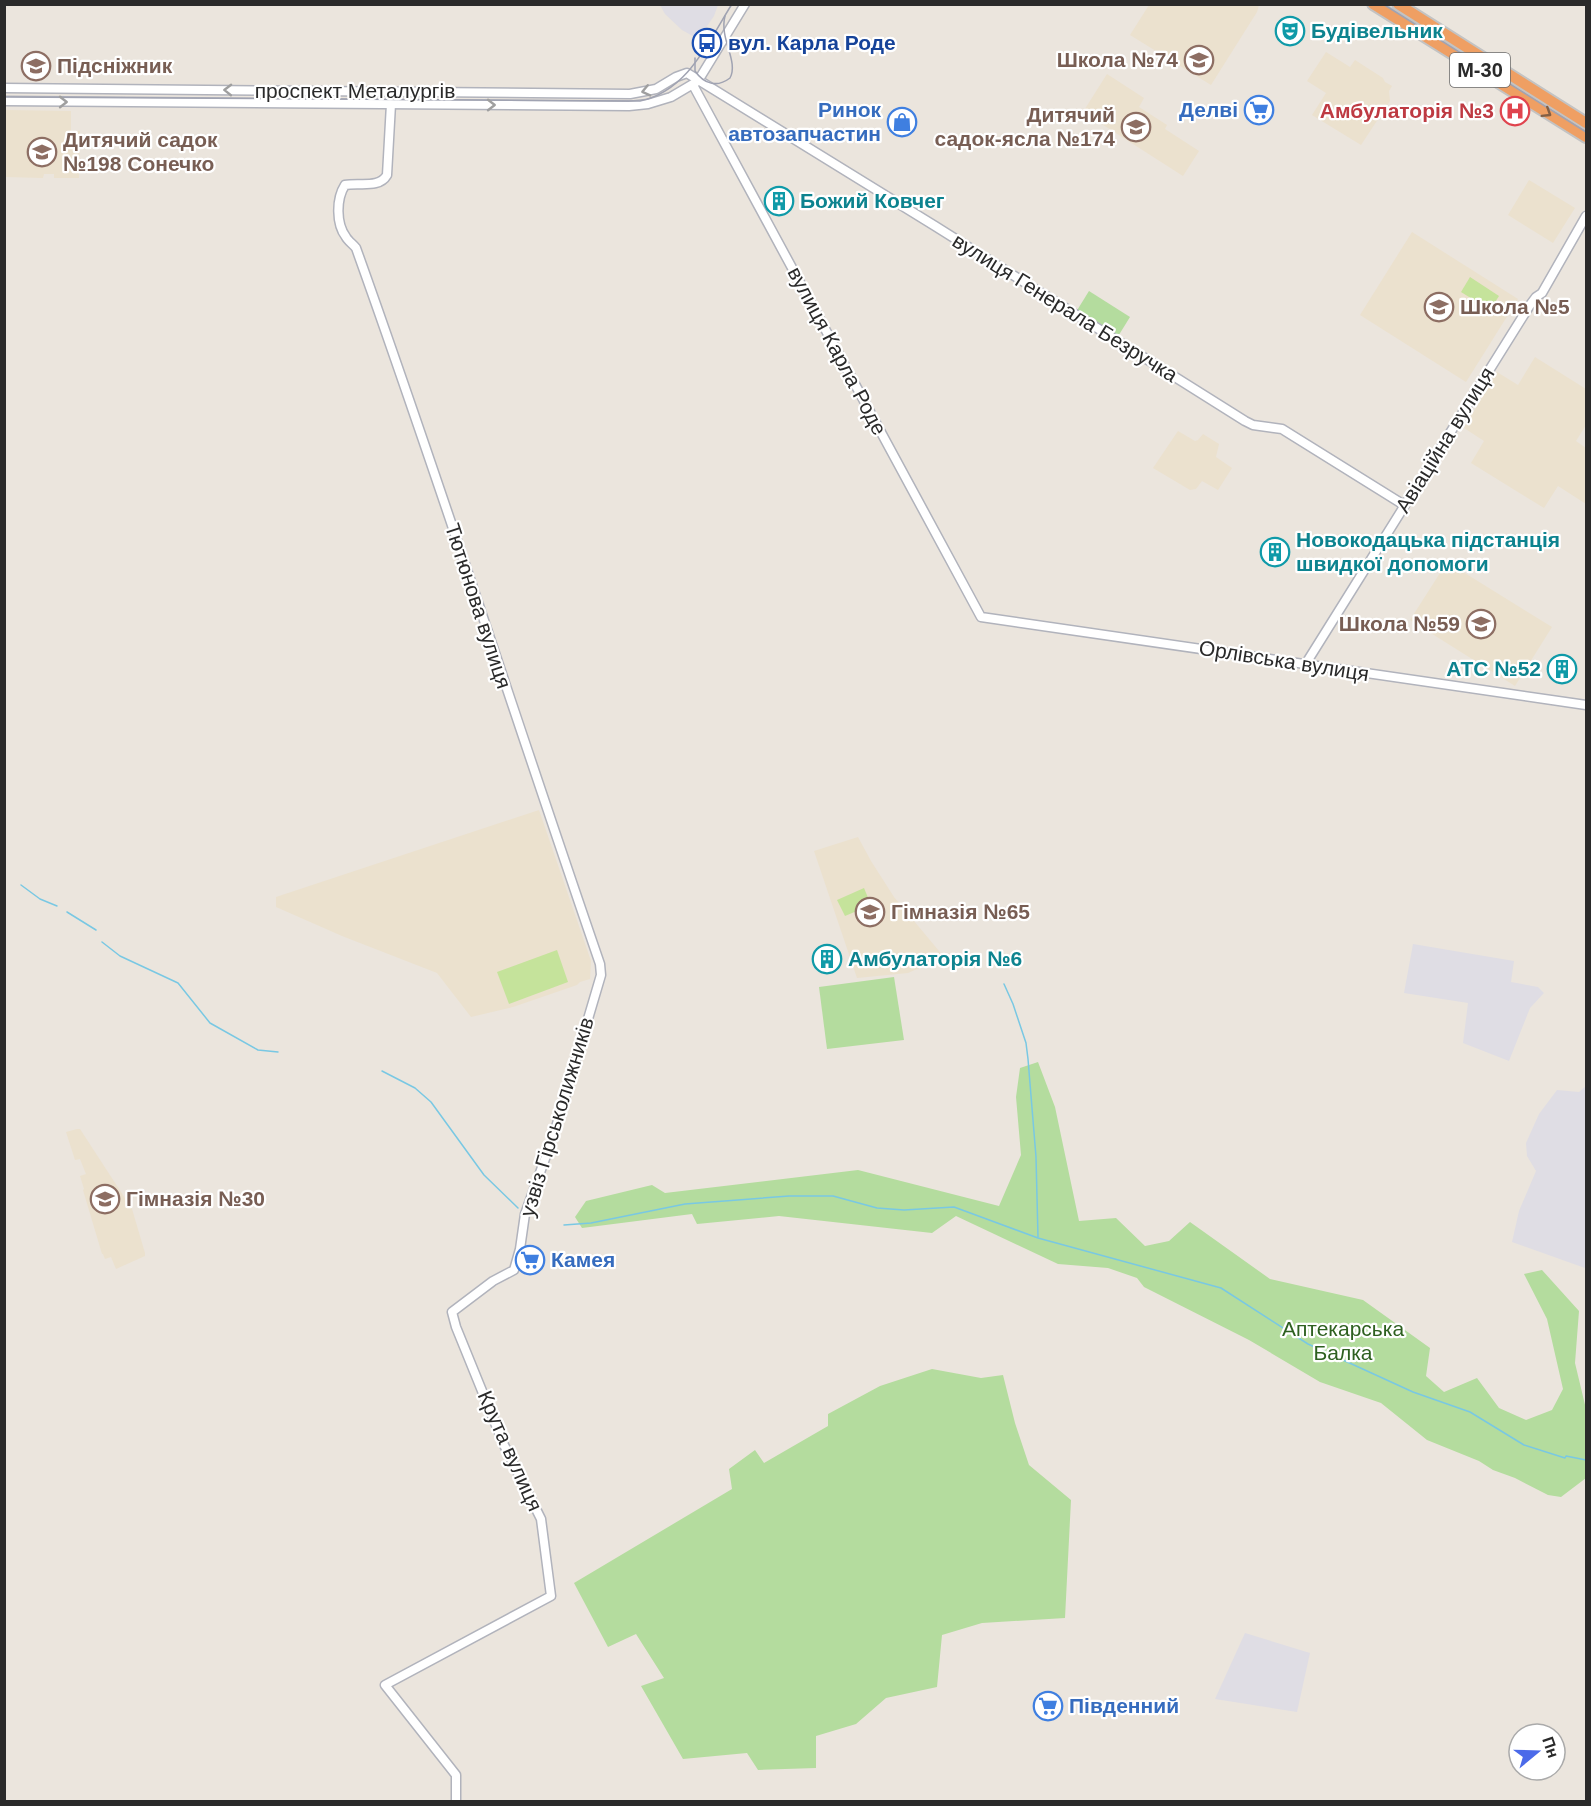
<svg xmlns="http://www.w3.org/2000/svg" width="1591" height="1806" font-family="Arial,sans-serif">
  <style>
    .industrial { fill: #dfdde4 }
    .education { fill: #ebe1ce }
    .green { fill: #b4dc9e }
    .pitch { fill: #c5e39b }
    .lines { fill: none; stroke-linecap: round; stroke-linejoin: round }
    .stream { stroke: #79c8e3; stroke-width: 1.5 }
    .secondary-casing { stroke: #b1b3bc; stroke-width: 11 }
    .highway-casing { stroke: #c3c3c3; stroke-width: 14 }
    .secondary { stroke: #fff; stroke-width: 8 }
    .highway { stroke: #ef9f63; stroke-width: 10 }
    .tram { stroke: #a0a3b2; stroke-width: 1.5 }
    .oneway { stroke: #9f9f9f }
    .oneway2 { stroke: #835f44 }
    .labels { text-anchor: middle; stroke-width: 4.5; stroke-linejoin: round; paint-order: stroke }
    .shield { fill: #fff; stroke: #6a6a6a; stroke-width: 1.5 }
    .shield-label { font-size: 20px; font-weight: bold; fill: #2a2a2a }
    .culture-label { font-size: 21px; font-weight: bold; fill: #0d838f; stroke: #fff; text-anchor: start }
    .transit-label { font-size: 21px; font-weight: bold; fill: #164399; stroke: #fff; text-anchor: start }
    .education-label { font-size: 21px; font-weight: bold; fill: #785e54; stroke: #fff; text-anchor: start }
    .street-label { font-size: 21px; fill: #2a2a2a; stroke: #fff }
    .shop-label { font-size: 21px; font-weight: bold; fill: #366cbe; stroke: #fff; text-anchor: end }
    .health-label { font-size: 21px; font-weight: bold; fill: #be3a42; stroke: #fff; text-anchor: end }
    .park-label { font-size: 21px; fill: #2e6020; stroke: #fff }
  </style>
  <rect width="100%" height="100%" fill="#ebe5dd"/>
  <g class="industrial">
    <path d="M660,5H718L714,16L698,39L682,30L665,14Z"/>
    <path d="M1413,944L1514,961L1511,982L1538,987L1544,993L1530,1008L1509,1061L1463,1043L1468,1003L1404,993Z"/>
    <path d="M1586,1086V1267L1585,1268L1512,1242L1519,1211L1536,1171L1527,1156L1526,1143L1539,1114L1557,1090L1579,1092Z"/>
    <path d="M1245,1633L1310,1653L1297,1712L1215,1699Z"/>
  </g>
  <g class="education">
    <path d="M1149,5H1259L1257,12L1211,85L1130,35Z"/>
    <path d="M1326,52L1350,67L1355,60L1383,78L1385,82L1392,86L1389,91L1390,101L1361,145L1312,115L1326,93L1307,81Z"/>
    <path d="M1107,74L1144,98L1139,107L1167,125L1165,129L1199,151L1183,176L1083,112Z"/>
    <path d="M5,110L71,111V131H80L79,178H54V174H44L43,178L5,177Z"/>
    <path d="M1529,180L1575,208L1553,243L1508,215Z"/>
    <path d="M1412,232L1518,299L1466,382L1360,315Z"/>
    <path d="M1535,357L1586,389V425L1576,441L1586,448V504L1558,486L1544,508L1471,463L1484,441L1464,428L1497,372L1518,385Z"/>
    <path d="M1178,431L1195,441L1198,440L1203,434L1219,444L1216,457L1232,468L1218,490L1202,481L1196,489L1190,490L1153,468Z"/>
    <path d="M1447,562L1552,627L1515,686L1410,620Z"/>
    <path d="M539,810L591,961L590,979L580,982L577,985L513,1007L471,1017L437,973L342,936L276,907V897Z"/>
    <path d="M858,837L871,861L894,897L944,957L908,973L857,978L814,851Z"/>
    <path d="M77,1129H80L132,1209L145,1253V1256L116,1269L111,1257L105,1259L103,1254H102L83,1190L84,1189L80,1176L86,1174L80,1159L75,1160L66,1132Z"/>
  </g>
  <g class="green">
    <path d="M1089,291L1130,317L1117,338L1076,312Z"/>
    <path d="M894,977L904,1040L827,1049L819,987Z"/>
    <path d="M1038,1062L1055,1107L1079,1221L1116,1218L1145,1246L1169,1241L1190,1222L1270,1279L1363,1300L1430,1348L1426,1376L1444,1392L1477,1378L1499,1408L1526,1420L1552,1410L1563,1389L1547,1319L1524,1274L1542,1270L1579,1311L1575,1363L1586,1409V1478L1561,1497L1548,1495L1515,1478L1493,1470L1479,1461L1427,1440L1381,1403L1320,1382L1249,1340L1144,1287L1137,1278L1108,1268L1058,1264L956,1216L932,1233L779,1216L697,1224L692,1214L582,1228L575,1217L586,1201L652,1185L665,1193L858,1170L999,1206L1021,1155L1016,1097L1020,1068Z"/>
    <path d="M932,1369L981,1378L1003,1375L1015,1423L1029,1465L1071,1500L1065,1618L982,1623L942,1635L937,1687L886,1698L856,1724L816,1736V1768L758,1770L747,1753L683,1759L641,1686L664,1678L636,1634L608,1647L574,1583L732,1489L729,1469L755,1450L764,1463L828,1426V1414L880,1386Z"/>
  </g>
  <g class="pitch">
    <path d="M1470,277L1499,296L1490,310L1461,292Z"/>
    <path d="M864,888L871,905L845,916L837,900Z"/>
    <path d="M557,950L568,982L509,1004L497,972Z"/>
  </g>
  <g class="lines">
    <g class="stream">
      <path d="M21,885L40,899L57,906"/>
      <path d="M67,912L96,930"/>
      <path d="M102,942L120,956L178,983L210,1023L258,1050L278,1052"/>
      <path d="M1004,984L1013,1004L1026,1043L1028,1059L1036,1157L1038,1237"/>
      <path d="M382,1071L415,1088L431,1102L484,1175L518,1208"/>
      <path d="M564,1225L591,1223L685,1204L789,1196H833L877,1208L904,1210L954,1207L1038,1238L1221,1288L1308,1344L1413,1392L1470,1412L1524,1445L1565,1458L1566,1456L1586,1460"/>
    </g>
    <g class="secondary-casing">
      <g id="secondary">
        <path d="M693,85L981,617L1586,705"/>
        <path d="M4,88L630,94L656,89L676,77L687,73L935,226L1245,421L1253,425L1282,429L1404,505"/>
        <path d="M4,101L629,106L648,104L671,97L698,81L745,4"/>
        <path d="M391,104L387,175C379,189 359,182 345,185C336,199 336,224 346,237C348,241 353,244 356,248C441,485 518,726 600,964L601,975L554,1134L525,1214L520,1249L514,1270L493,1281L452,1312L456,1327L504,1445L541,1519L551,1596L385,1685L456,1775V1802"/>
        <path d="M1305,665L1530,305L1536,297L1542,293L1586,216"/>
      </g>
    </g>
    <g class="highway-casing">
      <g id="highway">
        <path d="M1373,4L1586,137"/>
        <path d="M1398,4L1586,123"/>
      </g>
    </g>
    <use href="#secondary" class="secondary"/>
    <use href="#highway" class="highway"/>
    <g class="tram">
      <path d="M1383,4L1586,132"/>
      <path d="M695,58V71C704,84 717,88 730,78C739,61 719,39 725,16"/>
      <path d="M4,97L640,101C688,91 708,42 732,4"/>
    </g>
  </g>
  <defs><path id="oneway-chevron" d="M-2-3.5L2.5 0L-2 3.5" fill="none" stroke-width="1.6" stroke-linecap="round" stroke-linejoin="round" transform="scale(1.5)"/></defs>
  <g class="oneway">
    <use href="#oneway-chevron" transform="translate(228 90) rotate(-179)"/>
    <use href="#oneway-chevron" transform="translate(646 91) rotate(167)"/>
    <use href="#oneway-chevron" transform="translate(63 102)"/>
    <use href="#oneway-chevron" transform="translate(491 105)"/>
  </g>
  <use class="oneway2" href="#oneway-chevron" transform="translate(1547 113) rotate(32)"/>
  <defs>
    <g id="theatre-ring" transform="scale(1.5)"><circle r="9.5" fill="#fff" stroke="#0f9aa8" stroke-width="1.5"/><path d="M-5-5.5Q0-4 5-5.5V0Q5 5 0 6Q-5 5-5 0ZM-3.3-2.5H-1v1.5H-3.3ZM1-2.5H3.3v1.5H1ZM-2.8 1Q0 5.5 2.8 1Z" fill="#0f9aa8"/></g>
    <g id="bus-ring" transform="scale(1.5)"><circle r="9.5" fill="#fff" stroke="#1a4fb4" stroke-width="1.5"/><path d="M-5-6H5V4H4V6H2V4H-2V6H-4V4H-5ZM-3.5-4V0h7V-4ZM-3.5 1.2v1.5H-2V1.2ZM2 1.2v1.5H3.5V1.2Z" fill="#1a4fb4"/></g>
    <g id="school-ring" transform="scale(1.5)"><circle r="9.5" fill="#fff" stroke="#8d6e63" stroke-width="1.5"/><path d="M0-5L7-2L0 1L-7-2ZM-4 1L0 2.5L4 1V4Q0 6-4 4Z" fill="#8d6e63"/></g>
    <g id="supermarket-ring" transform="scale(1.5)"><circle r="9.5" fill="#fff" stroke="#3f7fe0" stroke-width="1.5"/><path d="M-6-5.5h2.5l.6 2H6L4.5 2H-2.5L-4.4-4H-6ZM-1.5 3.2a1.3 1.3 0 1 0 .1 0ZM3 3.2a1.3 1.3 0 1 0 .1 0Z" fill="#3f7fe0"/></g>
    <g id="hospital-ring" transform="scale(1.5)"><circle r="9.5" fill="#fff" stroke="#e0444e" stroke-width="1.5"/><path d="M-5-5h3v3.5h4V-5h3V5h-3V1.5h-4V5h-3Z" fill="#e0444e"/></g>
    <g id="shop-ring" transform="scale(1.5)"><circle r="9.5" fill="#fff" stroke="#3f7fe0" stroke-width="1.5"/><path d="M-5-2.5h2.3a2.7 3.5 0 0 1 5.4 0H5L5.5 6h-11ZM-1.5-2.5h3a1.5 2.3 0 0 0-3 0Z" fill="#3f7fe0"/></g>
    <g id="building-ring" transform="scale(1.5)"><circle r="9.5" fill="#fff" stroke="#0f9aa8" stroke-width="1.5"/><path d="M-4-6H4V6H1V3H-1V6H-4ZM-2.5-4.3h1.7v1.8h-1.7ZM.8-4.3h1.7v1.8H.8ZM-2.5-1h1.7V.8h-1.7ZM.8-1h1.7V.8H.8Z" fill="#0f9aa8"/></g>
  </defs>
  <g fill-rule="evenodd">
    <use href="#theatre-ring" x="1290" y="31"/>
    <use href="#bus-ring" x="707" y="43"/>
    <use href="#school-ring" x="1199" y="60"/>
    <use href="#school-ring" x="36" y="66"/>
    <use href="#supermarket-ring" x="1259" y="110"/>
    <use href="#hospital-ring" x="1515" y="111"/>
    <use href="#shop-ring" x="902" y="122"/>
    <use href="#school-ring" x="1136" y="127"/>
    <use href="#school-ring" x="42" y="152"/>
    <use href="#building-ring" x="779" y="201"/>
    <use href="#school-ring" x="1439" y="307"/>
    <use href="#building-ring" x="1275" y="552"/>
    <use href="#school-ring" x="1481" y="624"/>
    <use href="#building-ring" x="1562" y="669"/>
    <use href="#school-ring" x="870" y="912"/>
    <use href="#building-ring" x="827" y="959"/>
    <use href="#school-ring" x="105" y="1199"/>
    <use href="#supermarket-ring" x="530" y="1260"/>
    <use href="#supermarket-ring" x="1048" y="1706"/>
  </g>
  <g class="labels">
    <rect class="shield" x="1450" y="53" width="60" height="34" rx="4.5"/>
    <g class="shield-label">
      <text x="1480" y="77">М-30</text>
    </g>
    <g class="culture-label">
      <text x="1311" y="38">Будівельник</text>
      <text x="800" y="208">Божий Ковчег</text>
      <text x="1296" y="547">Новокодацька підстанція<tspan x="1296" dy="24">швидкої допомоги</tspan></text>
      <text x="1541" y="676" text-anchor="end">АТС №52</text>
      <text x="848" y="966">Амбулаторія №6</text>
    </g>
    <g class="transit-label">
      <text x="728" y="50">вул. Карла Роде</text>
    </g>
    <g class="education-label">
      <text x="1178" y="67" text-anchor="end">Школа №74</text>
      <text x="57" y="73">Підсніжник</text>
      <text x="1115" y="122" text-anchor="end">Дитячий<tspan x="1115" dy="24">садок-ясла №174</tspan></text>
      <text x="63" y="147">Дитячий садок<tspan x="63" dy="24">№198 Сонечко</tspan></text>
      <text x="1460" y="314">Школа №5</text>
      <text x="1460" y="631" text-anchor="end">Школа №59</text>
      <text x="891" y="919">Гімназія №65</text>
      <text x="126" y="1206">Гімназія №30</text>
    </g>
    <g class="street-label">
      <text x="355" y="98">проспект Металургів</text>
      <text transform="translate(1065 308) rotate(32)" y="7">вулиця Генерала Безручка</text>
      <text transform="translate(837 351) rotate(62)" y="7">вулиця Карла Роде</text>
      <text transform="translate(1445 440) rotate(-58)" y="7">Авіаційна вулиця</text>
      <text transform="translate(478 606) rotate(72)" y="7">Тютюнова вулиця</text>
      <text transform="translate(1284 661) rotate(9)" y="7">Орлівська вулиця</text>
      <text transform="translate(557 1117) rotate(-73)" y="7">узвіз Гірськолижників</text>
      <text transform="translate(510 1451) rotate(66)" y="7">Крута вулиця</text>
    </g>
    <g class="shop-label">
      <text x="881" y="117">Ринок<tspan x="881" dy="24">автозапчастин</tspan></text>
      <text x="1238" y="117">Делві</text>
      <text x="551" y="1267" text-anchor="start">Камея</text>
      <text x="1069" y="1713" text-anchor="start">Південний</text>
    </g>
    <g class="health-label">
      <text x="1494" y="118">Амбулаторія №3</text>
    </g>
    <g class="park-label">
      <text x="1343" y="1336">Аптекарська<tspan x="1343" dy="24">Балка</tspan></text>
    </g>
  </g>
  <rect width="1591" height="1806" fill="none" stroke="#2a2a2a" stroke-width="12"/>
  <g transform="translate(1537 1752) rotate(71)"><circle r="28" fill="#ffffff" stroke="#aaaaaa" stroke-width="1.5"/>
  <path d="M0-4.5L10 22L0 15L-10 22Z" fill="#4b6ae9"/>
  <text y="-9" font-size="16" font-weight="bold" text-anchor="middle" fill="#2a2a2a">Пн</text>
  </g>
</svg>
